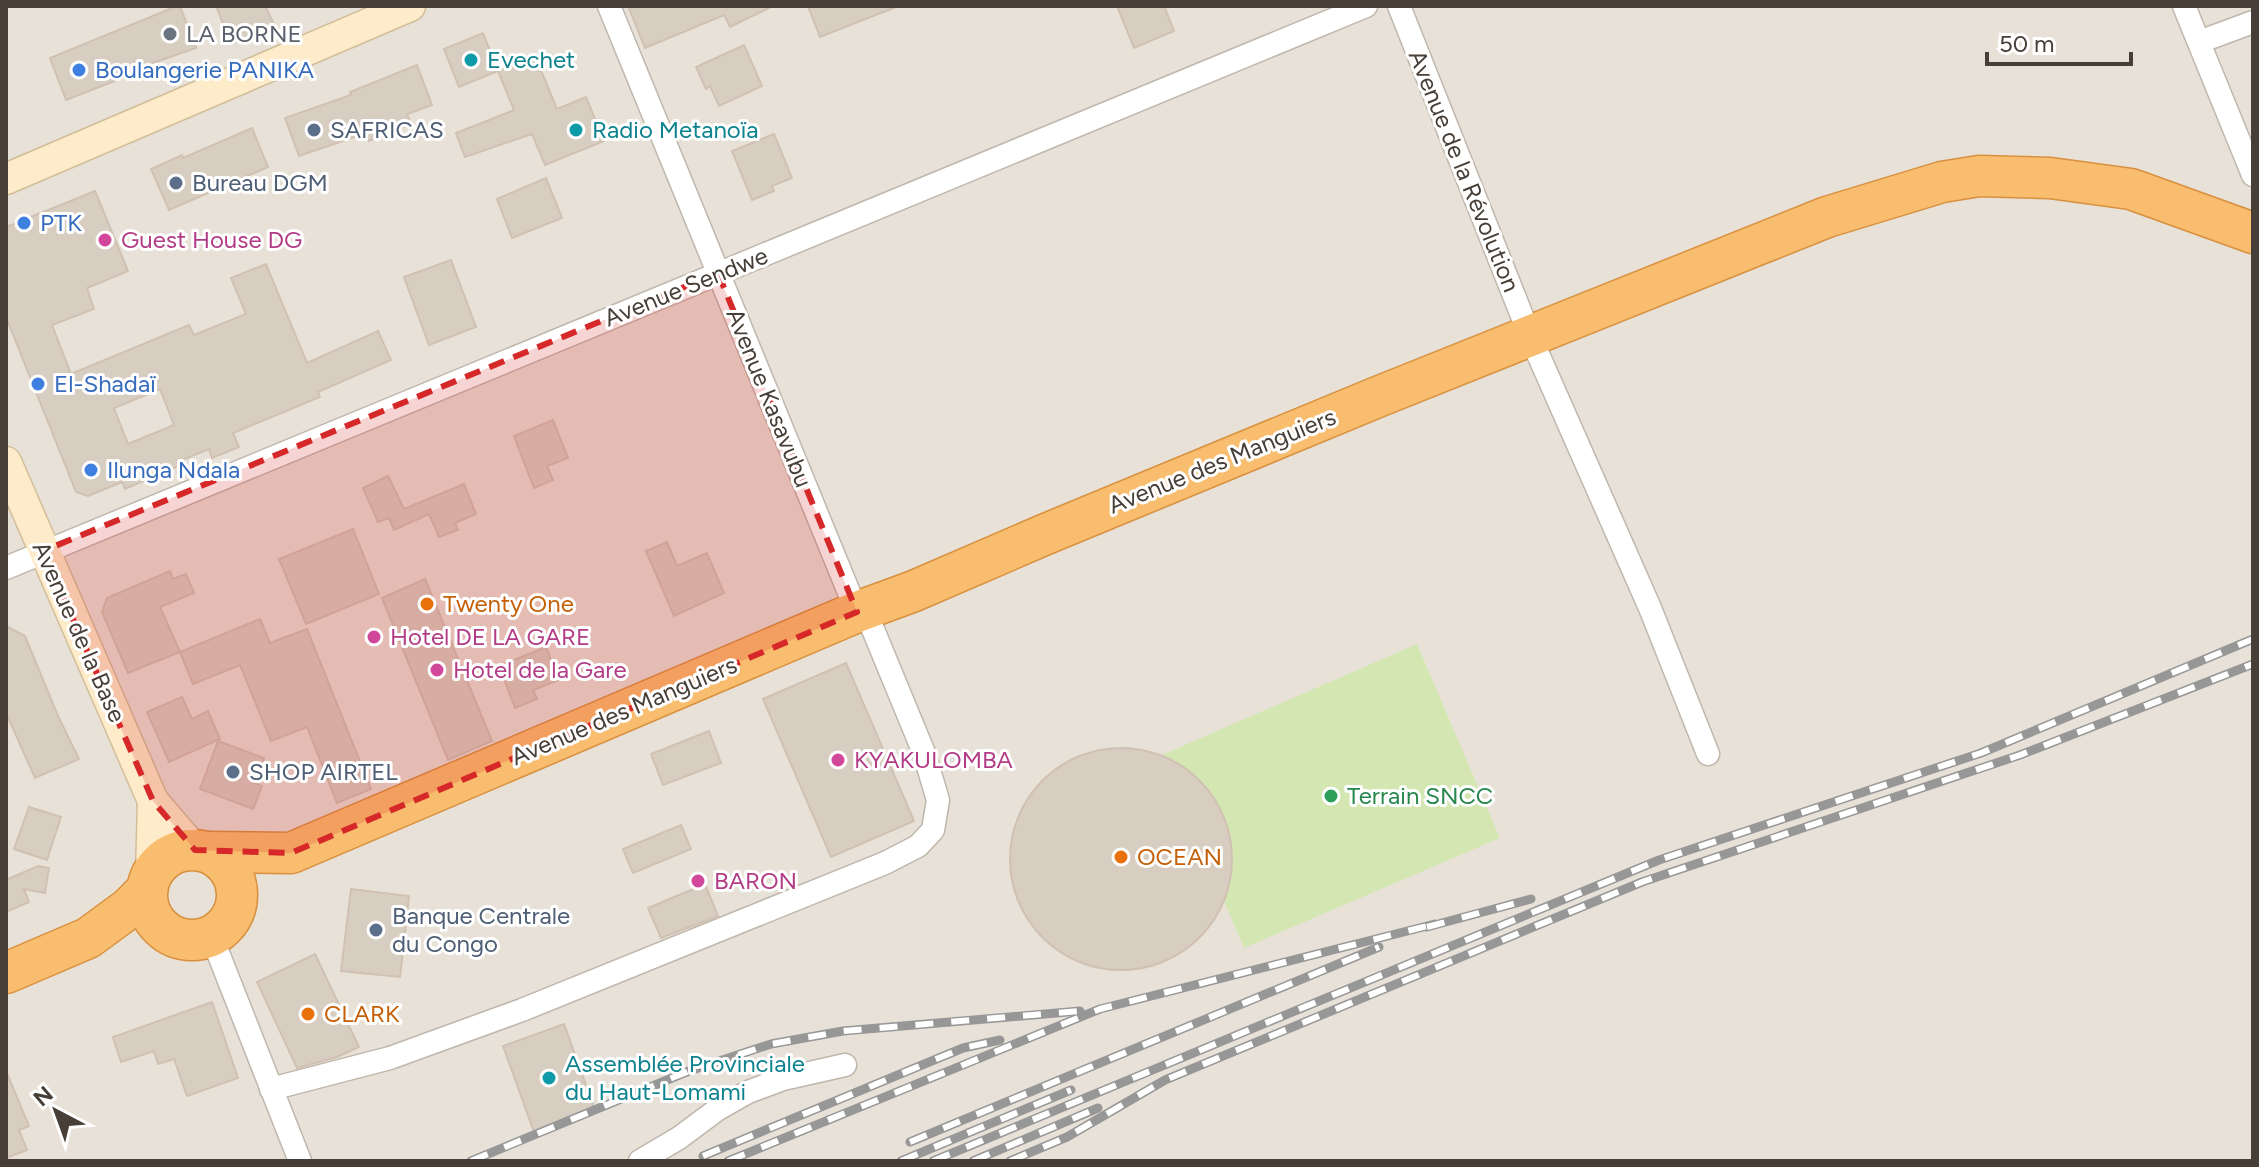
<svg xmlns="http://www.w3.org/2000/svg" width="2259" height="1167" font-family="Figtree,sans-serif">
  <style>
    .residential { fill: #e8e1d7 }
    .green { fill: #d4e7b3 }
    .building { fill: #d8cdc1; stroke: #d0c1b2; stroke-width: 2; fill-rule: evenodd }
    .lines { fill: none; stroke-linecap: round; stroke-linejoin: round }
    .street-casing { stroke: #bfb6ac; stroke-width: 25 }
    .secondary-casing { stroke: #d2be9a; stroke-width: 33 }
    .highway-casing { stroke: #d8903e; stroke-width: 43 }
    .street { stroke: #fff; stroke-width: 22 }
    .secondary { stroke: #fdebca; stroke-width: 30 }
    .highway { stroke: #f9bd6f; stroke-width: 40 }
    .rail-casing { stroke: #979797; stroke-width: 9 }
    .rail { stroke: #fff; stroke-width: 6; stroke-dasharray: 18; stroke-linecap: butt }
    .marked { fill: #d62828; fill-opacity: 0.2; stroke: #d62828; stroke-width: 6; stroke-dasharray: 16 10; stroke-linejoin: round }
    .worship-dot { fill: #6b7280; stroke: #fff; stroke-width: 3 }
    .culture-dot { fill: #0f9aa8; stroke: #fff; stroke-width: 3 }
    .shop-dot { fill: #3f7fe0; stroke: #fff; stroke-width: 3 }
    .service-dot { fill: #5c6f8a; stroke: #fff; stroke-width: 3 }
    .hotel-dot { fill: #d1479c; stroke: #fff; stroke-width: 3 }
    .food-dot { fill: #e8710a; stroke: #fff; stroke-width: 3 }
    .leisure-dot { fill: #2e9e5b; stroke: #fff; stroke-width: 3 }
    .labels { text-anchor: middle; stroke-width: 6; stroke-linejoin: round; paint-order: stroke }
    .worship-label { font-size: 24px; fill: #5b616d; stroke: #fff; text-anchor: start }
    .culture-label { font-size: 24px; fill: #0d838f; stroke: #fff; text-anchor: start }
    .shop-label { font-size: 24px; fill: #366cbe; stroke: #fff; text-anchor: start }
    .service-label { font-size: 24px; fill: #4e5e75; stroke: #fff; text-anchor: start }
    .street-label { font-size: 24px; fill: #473f37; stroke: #fff }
    .hotel-label { font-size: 24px; fill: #b23c85; stroke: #fff; text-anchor: start }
    .food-label { font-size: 24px; fill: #c56008; stroke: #fff; text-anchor: start }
    .leisure-label { font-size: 24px; fill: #27864d; stroke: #fff; text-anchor: start }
  </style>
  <rect width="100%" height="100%" fill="#f4efe9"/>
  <rect class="residential" x="6" y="6" width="2247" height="1155"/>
  <path class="green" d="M1417,644L1500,838L1244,948L1162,755Z"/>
  <g class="building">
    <path d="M177,6H180L196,48L136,69L138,72L66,100L50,58Z"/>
    <path d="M216,6H265L275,26L231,44Z"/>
    <path d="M628,6H773L730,27L724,15L645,48Z"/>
    <path d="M808,6H896V7L820,37Z"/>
    <path d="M1117,6H1164L1174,31L1134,48Z"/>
    <path d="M483,33L498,71L459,87L444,49Z"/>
    <path d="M744,45L762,86L719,106L710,86L706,89L696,67Z"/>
    <path d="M535,56L557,109L586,97L604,141L545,165L532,134L465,157L456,133L514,110L498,71Z"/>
    <path d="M417,65L432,105L407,114L411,124L369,141L366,133L299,156L285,118L351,95L350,92Z"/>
    <path d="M252,128L268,167L169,210L151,169L182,155L183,158Z"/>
    <path d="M774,134L792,178L772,186L774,191L752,200L732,151Z"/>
    <path d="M546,178L562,218L512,238L497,199Z"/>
    <path d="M95,191L128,271L87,288L94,309L52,325L71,374L189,325L194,335L246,314L231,278L266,264L307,363L378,331L391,360L318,392L320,397L233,433L239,447L212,458L209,449L177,462L179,466L125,489L122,482L88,496L76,492L6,317V227ZM160,389L174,425L128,444L114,408Z"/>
    <path d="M451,260L476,327L429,345L404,277Z"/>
    <path d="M553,420L568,458L547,466L553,480L534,488L514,436Z"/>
    <path d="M388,476L404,509L464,484L476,514L455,523L458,530L439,537L429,514L394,530L389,518L378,522L363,488Z"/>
    <path d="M353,529L379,594L306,624L279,559Z"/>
    <path d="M667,542L677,566L707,553L724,593L674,616L646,551Z"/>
    <path d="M170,571L173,579L186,574L194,593L160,607L180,652L128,673L102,612L107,598Z"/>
    <path d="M425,579L492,741L448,760L382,598Z"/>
    <path d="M260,619L270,643L307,629L371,789L337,803L307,727L271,741L240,665L193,684L180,652Z"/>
    <path d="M6,626L25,636L58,716L79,759L35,778L6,713Z"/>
    <path d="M546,647L559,680L533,690L537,699L515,708L499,666Z"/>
    <path d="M846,663L914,821L831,857L763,699Z"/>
    <path d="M182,697L192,719L208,711L220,739L169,762L147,712Z"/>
    <path d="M709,731L721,763L663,785L651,754Z"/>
    <path d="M218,741L264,758L254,783L262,786L253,809L200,789Z"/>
    <circle cx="1121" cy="859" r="111"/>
    <path d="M29,807L61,817L47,860L14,849Z"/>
    <path d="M681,825L691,849L633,873L623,849Z"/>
    <path d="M38,866L49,868L45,893L24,889L29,902L6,912V880Z"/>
    <path d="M705,884L718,916L661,938L648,908Z"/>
    <path d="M351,889L409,896L400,977L341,971Z"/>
    <path d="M315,954L359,1047L337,1057L297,1068L257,982Z"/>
    <path d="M212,1002L238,1078L187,1096L174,1059L158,1064L154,1051L121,1062L113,1037Z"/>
    <path d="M564,1024L595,1110L534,1132L503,1046Z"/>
    <path d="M6,1071L29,1126L19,1130L27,1150L6,1158Z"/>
  </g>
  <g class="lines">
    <g class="street-casing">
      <g id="street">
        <path d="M609,6L857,612"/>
        <path d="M1399,6L1530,336L1650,608L1708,754"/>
        <path d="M2184,6L2253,175"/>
        <path d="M2199,42L2253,22"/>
        <path d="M6,568L1366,6"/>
        <path d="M211,935L300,1161"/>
        <path d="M271,1089L390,1058L522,1010L885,863L918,846L933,830L938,800L924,753L865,610"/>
        <path d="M640,1161L679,1138L718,1109L748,1092L783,1079L845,1065"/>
      </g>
    </g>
    <g class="secondary-casing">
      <g id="secondary">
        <path d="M6,179L410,6"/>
        <path d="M6,462L153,801L195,850"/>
        <path d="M151,876L153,801"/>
      </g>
    </g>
    <g class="highway-casing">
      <g id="highway">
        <circle cx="192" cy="895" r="45"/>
        <path d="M208,852L291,853L857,612L914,591L1046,534L1380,396L1827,217L1942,182L1979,176L2050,178L2131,189L2253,233"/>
        <path d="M6,973L88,938L129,908L147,890"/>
      </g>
    </g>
    <use href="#street" class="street"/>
    <use href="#secondary" class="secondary"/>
    <use href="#highway" class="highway"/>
    <g class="rail-casing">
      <g id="rail">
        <path d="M1427,927L1531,899"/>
        <path d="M910,1142L1379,947"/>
        <path d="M703,1156L963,1048L1000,1040"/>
        <path d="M471,1161L689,1071L771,1044L843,1031L1080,1011"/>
        <path d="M728,1161L1100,1009L1435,924"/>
        <path d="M901,1161L1071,1090"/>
        <path d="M933,1161L1659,860L1981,753L2253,639"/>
        <path d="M973,1161L1098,1108"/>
        <path d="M1010,1161L1067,1137L1165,1080L1642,882L2020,755L2253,664"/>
      </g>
    </g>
    <use href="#rail" class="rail"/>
  </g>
  <path class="marked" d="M718,273L857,612L291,853L195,850L153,801L43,551Z"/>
  <circle class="worship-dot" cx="170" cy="34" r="8"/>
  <g class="culture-dot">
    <circle cx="471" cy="60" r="8"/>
    <circle cx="576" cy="130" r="8"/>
    <circle cx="549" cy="1078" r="8"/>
  </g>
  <g class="shop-dot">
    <circle cx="79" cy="70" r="8"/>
    <circle cx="24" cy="223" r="8"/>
    <circle cx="38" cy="384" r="8"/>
    <circle cx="91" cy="470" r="8"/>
  </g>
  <g class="service-dot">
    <circle cx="314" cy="130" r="8"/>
    <circle cx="176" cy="183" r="8"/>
    <circle cx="233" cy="772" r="8"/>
    <circle cx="376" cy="930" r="8"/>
  </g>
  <g class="hotel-dot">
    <circle cx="105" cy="240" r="8"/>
    <circle cx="374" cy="637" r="8"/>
    <circle cx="437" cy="670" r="8"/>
    <circle cx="838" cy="760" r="8"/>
    <circle cx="698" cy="881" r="8"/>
  </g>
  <g class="food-dot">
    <circle cx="427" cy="604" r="8"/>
    <circle cx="1121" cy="857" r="8"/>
    <circle cx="308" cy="1014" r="8"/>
  </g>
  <circle class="leisure-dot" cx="1331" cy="796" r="8"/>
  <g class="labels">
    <g class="worship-label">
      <text x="186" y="42">LA BORNE</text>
    </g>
    <g class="culture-label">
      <text x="487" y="68">Evechet</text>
      <text x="592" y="138">Radio Metanoïa</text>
      <text x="565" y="1072">Assemblée Provinciale<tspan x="565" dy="28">du Haut-Lomami</tspan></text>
    </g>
    <g class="shop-label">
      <text x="95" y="78">Boulangerie PANIKA</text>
      <text x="40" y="231">PTK</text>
      <text x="54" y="392">El-Shadaï</text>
      <text x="107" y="478">Ilunga Ndala</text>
    </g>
    <g class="service-label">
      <text x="330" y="138">SAFRICAS</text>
      <text x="192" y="191">Bureau DGM</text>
      <text x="249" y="780">SHOP AIRTEL</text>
      <text x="392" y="924">Banque Centrale<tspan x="392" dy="28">du Congo</tspan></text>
    </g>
    <g class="street-label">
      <text transform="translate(1464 171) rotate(68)" y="8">Avenue de la Révolution</text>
      <text transform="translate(686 287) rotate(-22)" y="8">Avenue Sendwe</text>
      <text transform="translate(769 398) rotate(68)" y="8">Avenue Kasavubu</text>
      <text transform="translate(1222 461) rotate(-22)" y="8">Avenue des Manguiers</text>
      <text transform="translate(79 632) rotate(66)" y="8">Avenue de la Base</text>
      <text transform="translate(624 711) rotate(-23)" y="8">Avenue des Manguiers</text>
    </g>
    <g class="hotel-label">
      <text x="121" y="248">Guest House DG</text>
      <text x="390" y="645">Hotel DE LA GARE</text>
      <text x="453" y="678">Hotel de la Gare</text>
      <text x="854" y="768">KYAKULOMBA</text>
      <text x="714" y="889">BARON</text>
    </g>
    <g class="food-label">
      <text x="443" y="612">Twenty One</text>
      <text x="1137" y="865">OCEAN</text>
      <text x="324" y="1022">CLARK</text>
    </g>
    <g class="leisure-label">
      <text x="1347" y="804">Terrain SNCC</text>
    </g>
  </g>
  <rect width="2259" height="1167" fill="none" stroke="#473f37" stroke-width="16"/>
  <g transform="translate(56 1111) rotate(319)" stroke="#ffffff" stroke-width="6" paint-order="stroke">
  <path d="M0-6L14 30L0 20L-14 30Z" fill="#473f37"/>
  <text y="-12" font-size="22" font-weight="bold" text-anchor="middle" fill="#473f37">N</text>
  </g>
  <path d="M1987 52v12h144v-12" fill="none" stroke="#473f37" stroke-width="4"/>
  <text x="1999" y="52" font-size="24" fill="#473f37" stroke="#ffffff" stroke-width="6" paint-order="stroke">50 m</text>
</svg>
